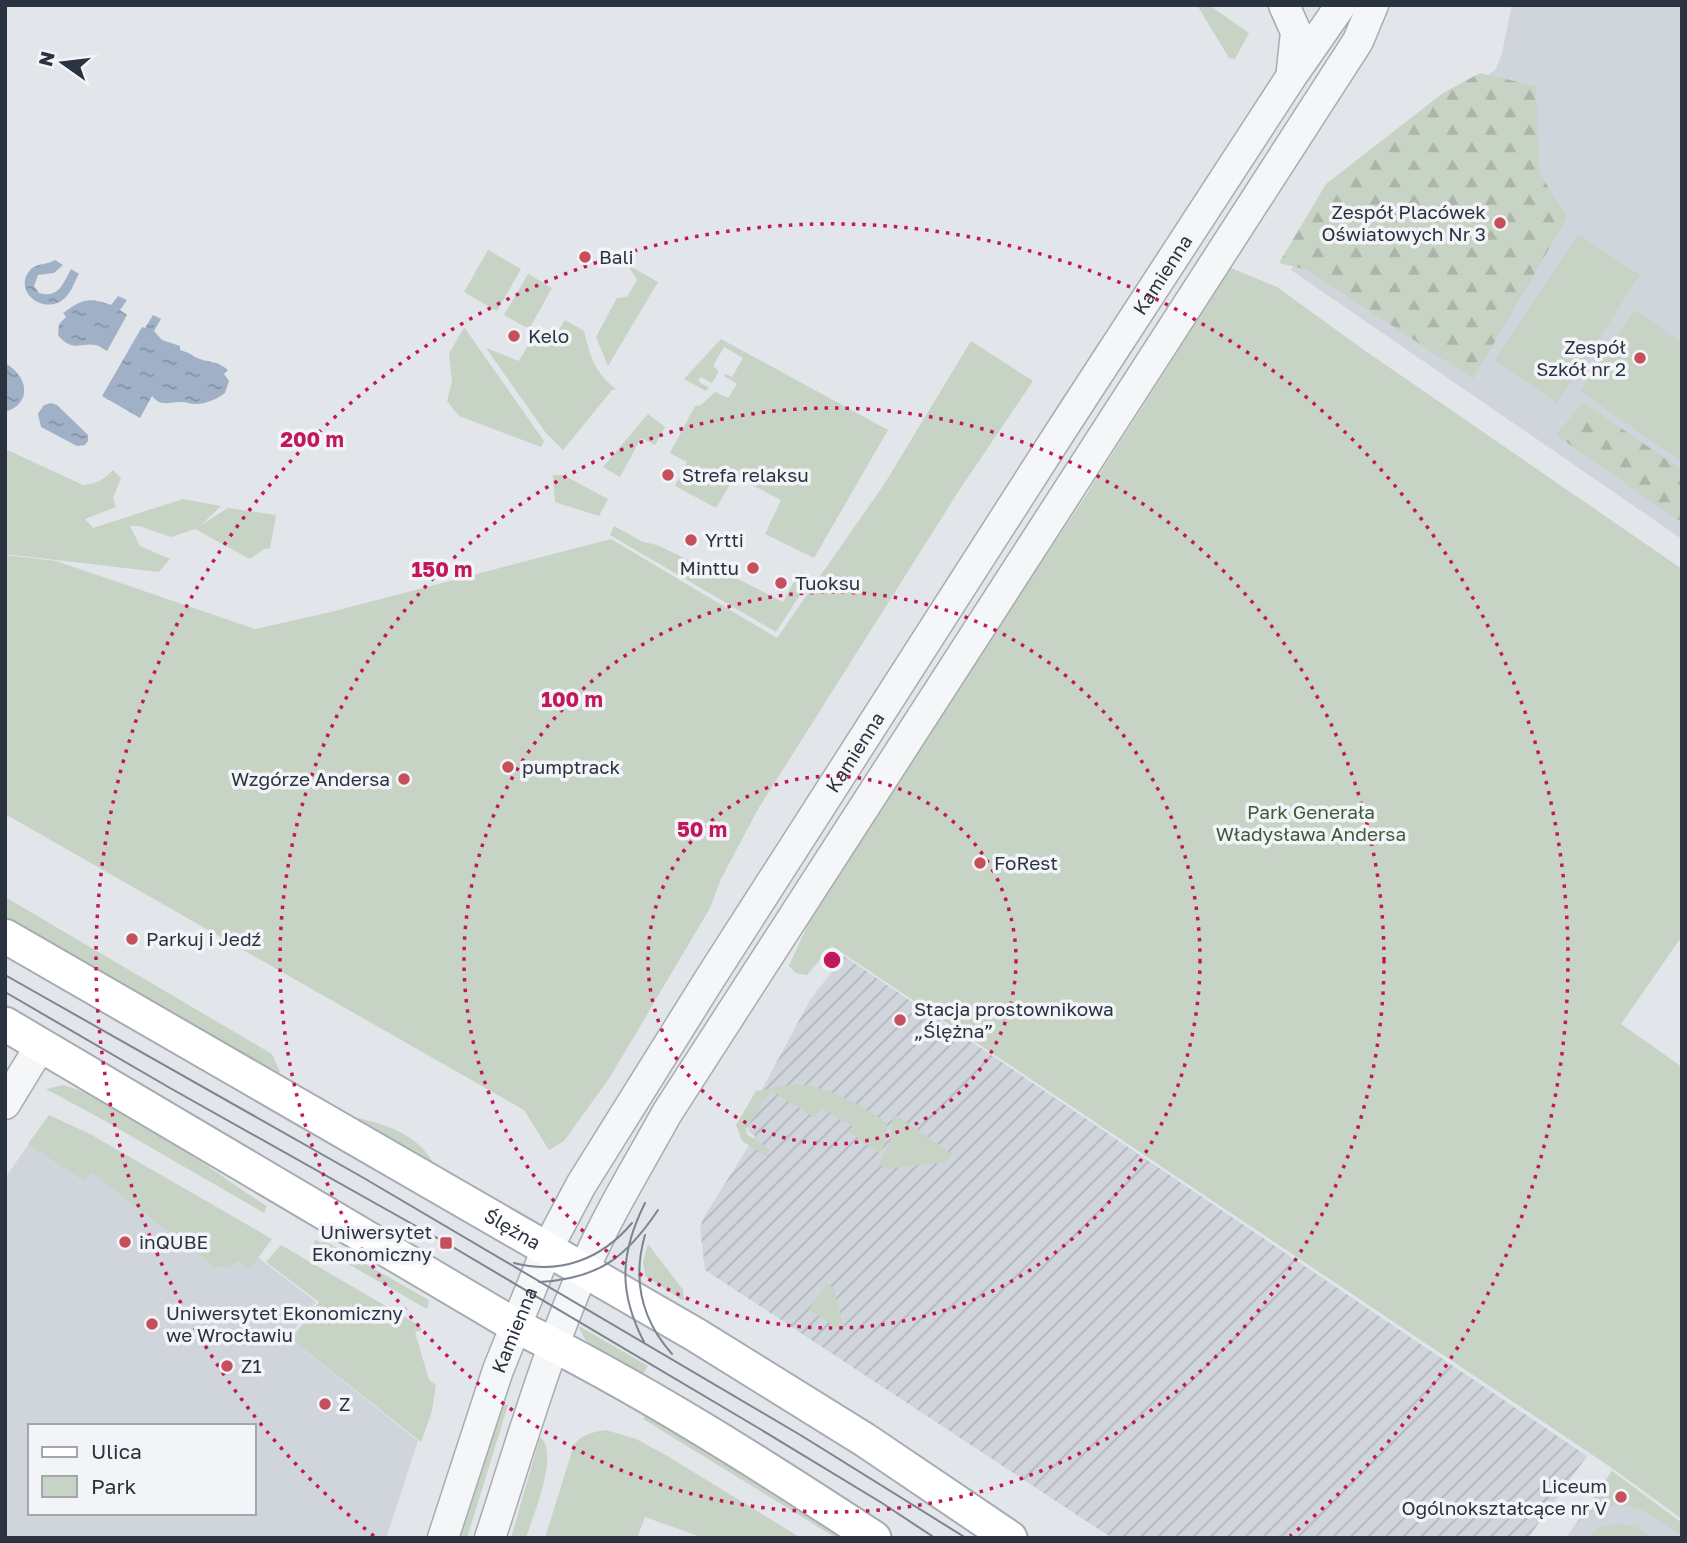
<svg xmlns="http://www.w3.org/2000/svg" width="1687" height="1543" font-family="'Golos Text',sans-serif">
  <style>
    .built { fill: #d0d4db; fill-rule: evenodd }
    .industrial { fill: url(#industrial-furrows) }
    .green { fill: #c7d3c4 }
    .forest { fill: url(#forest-firs) }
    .water { fill: url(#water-ripples) }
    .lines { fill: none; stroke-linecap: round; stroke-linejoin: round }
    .tertiary-casing { stroke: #a7acb3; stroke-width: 33 }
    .secondary-casing { stroke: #a7acb3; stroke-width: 37 }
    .tertiary { stroke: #f5f6f8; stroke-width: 30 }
    .secondary { stroke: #fff; stroke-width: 33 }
    .tram { stroke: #7d8492; stroke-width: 2 }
    .ring { fill: none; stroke: #c2185b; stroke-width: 3.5; stroke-dasharray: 3.5 7 }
    .poi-dot { fill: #c5505c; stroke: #f2f4f7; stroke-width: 2.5 }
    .labels { text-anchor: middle; stroke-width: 7; stroke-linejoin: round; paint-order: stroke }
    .poi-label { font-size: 19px; fill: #2b3240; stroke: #f2f4f7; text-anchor: start }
    .street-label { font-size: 19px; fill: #2b3240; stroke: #f2f4f7 }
    .park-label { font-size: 19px; fill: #3e5b39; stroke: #f2f4f7 }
    .centre { fill: #c2185b; stroke: #f2f4f7; stroke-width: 3.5 }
    .ring-label { font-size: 21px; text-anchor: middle; font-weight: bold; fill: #c2185b; stroke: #f2f4f7; stroke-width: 7; stroke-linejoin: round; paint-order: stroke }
  </style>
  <defs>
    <pattern id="industrial-furrows" width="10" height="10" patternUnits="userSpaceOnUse" patternTransform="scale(1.75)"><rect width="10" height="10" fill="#d0d4db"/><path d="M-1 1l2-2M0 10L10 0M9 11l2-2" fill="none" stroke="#b3b6bd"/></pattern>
    <pattern id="forest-firs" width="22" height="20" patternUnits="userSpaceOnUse" patternTransform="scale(1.75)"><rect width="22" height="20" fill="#c7d3c4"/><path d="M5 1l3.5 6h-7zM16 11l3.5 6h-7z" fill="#abb6a9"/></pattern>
    <pattern id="water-ripples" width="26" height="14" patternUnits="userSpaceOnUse" patternTransform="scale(1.75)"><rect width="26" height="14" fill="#a0b1c7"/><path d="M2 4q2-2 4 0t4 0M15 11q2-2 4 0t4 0" fill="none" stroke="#8391a3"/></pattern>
  </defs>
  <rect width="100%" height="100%" fill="#e2e5e9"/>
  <g class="built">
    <path d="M1512,5H1682V539L1291,270L1336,193L1496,69L1502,53Z"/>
    <path d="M43,1124L246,1248L316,1302L288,1337L418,1441L386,1538H5V1178ZM30,1426H254V1513H30Z"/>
    <path d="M1612,1471L1682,1523V1538H1566Z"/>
  </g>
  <path class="industrial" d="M844,956L1587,1456L1528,1538H1112L705,1270L700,1228L704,1217L755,1136L749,1132L746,1119L810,1000Z"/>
  <g class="green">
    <path d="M1197,5H1209L1249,33L1235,59L1229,58Z"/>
    <path d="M1578,235L1640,275L1557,403L1495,360Z"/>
    <path d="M488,250L521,269L497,311L464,292Z"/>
    <path d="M628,265L658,282L608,366L596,337L617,298L627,297L637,280Z"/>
    <path d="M1231,268L1277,287L1364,350L1682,569V936L1621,1024L1682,1067V1519L1609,1466L832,946L807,975L796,973L789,966L809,922L834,880L957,688L1081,503Z"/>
    <path d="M528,274L552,288L529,329L504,315Z"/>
    <path d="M1634,310L1682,343V462L1580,391Z"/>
    <path d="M565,320L584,331C590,356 595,373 616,389L612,390L563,450L546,433L486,348L519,361L534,335L551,343Z"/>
    <path d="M464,327L544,441L541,447L459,416L447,401L452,382L449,354Z"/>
    <path d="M721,339L888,430L814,558L765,534L781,500L735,476L716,508L675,486L687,462L670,453L695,406L701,405L715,392L728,398L737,384L724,376L725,374L732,377L743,358L724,347L713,366L719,371L712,383L701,377L698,381L709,388L706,391L684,379Z"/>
    <path d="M971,341L1033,381L960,489L758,809L721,879L710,908L610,1077L564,1141L549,1150L524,1110L5,814V555L56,561L255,629L331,612L611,539L777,638L885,483Z"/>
    <path d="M648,414L665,427L655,445L641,438L620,477L603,467Z"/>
    <path d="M5,449L83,485C97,484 103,480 113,470L121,478L113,498L116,507L85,519L93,528L183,499L221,506L201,525L228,508L276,515L270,548L264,549L250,559L195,529L171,537L139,526H130L140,546L170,559L159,572L5,554Z"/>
    <path d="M553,475H563L608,499L599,516L555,502Z"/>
    <path d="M614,526L643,542L657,545L711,571L738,579L783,602L796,578L802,572L811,578L776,632L610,535Z"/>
    <path d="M5,897L272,1054L280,1072L277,1074L5,916Z"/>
    <path d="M798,1084C833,1089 858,1103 887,1123L885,1144L879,1154L850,1132L853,1127L821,1108L814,1117L771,1091L746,1129L747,1134L770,1150L766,1156L742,1141L736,1125L756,1091Z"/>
    <path d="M63,1085C140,1107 200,1165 267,1206L264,1213L98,1117L46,1089Z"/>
    <path d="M893,1113L952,1154L946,1162L886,1169L879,1164L890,1143Z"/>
    <path d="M49,1115L90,1134L272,1239L250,1269L237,1260L228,1268L214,1266L91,1172L84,1181L28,1144Z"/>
    <path d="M349,1116C385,1124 420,1133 437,1170Z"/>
    <path d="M316,1240L322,1243L323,1240L429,1300L427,1309L313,1244Z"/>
    <path d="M648,1244L683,1290L684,1301L645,1276L643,1262Z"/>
    <path d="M281,1245L420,1326L422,1330L415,1332L429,1380L436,1385L432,1411L421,1442L291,1339L319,1302L266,1262Z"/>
    <path d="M827,1284L834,1289L844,1329L842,1332L809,1309Z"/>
    <path d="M579,1326L648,1366L640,1379C619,1366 586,1352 579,1326Z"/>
    <path d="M499,1403L508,1405L467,1538H456Z"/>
    <path d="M647,1413L674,1432L846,1538H836L643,1419Z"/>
    <path d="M606,1430L636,1439L664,1454L801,1538H704L645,1517L637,1538H545L574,1445C582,1434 593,1432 606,1430Z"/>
    <path d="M540,1437C560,1453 533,1516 526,1538H511Z"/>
    <path d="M1612,1471L1682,1523V1536C1655,1516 1627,1494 1593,1512C1587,1516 1581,1521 1575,1525Z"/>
    <path d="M1616,1524L1636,1527L1652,1538H1587L1599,1528Z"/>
  </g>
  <g class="forest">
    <path d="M1480,73L1536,86L1539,172L1567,218L1473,379L1308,270L1279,263L1326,184L1443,93Z"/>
    <path d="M1583,402L1682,470V523L1556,435Z"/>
  </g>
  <g class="water">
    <path d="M55,260L63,265L54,273L38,275L34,286L39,293C58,299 63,284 71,269L79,274C74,282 72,291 65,298C44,317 12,291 30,270C36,263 48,265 55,260Z"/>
    <path d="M118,296L127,300L120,310L127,315L107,351C103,349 100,346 96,345C81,342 72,353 58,335L59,324L66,317L63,313C83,299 88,297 111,305Z"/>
    <path d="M153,315L161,319L154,331L162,340L180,346V350C187,352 189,353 195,357C207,363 216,360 228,370L224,374L229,381L225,393C218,399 203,405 194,404C190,404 187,402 183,402C171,401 161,408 152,396L140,418L102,396L142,327L145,328Z"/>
    <path d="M5,363C27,375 34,403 5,412Z"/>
    <path d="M51,403L57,405L88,435V441L85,445L77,446L41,427L38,414L44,405Z"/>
  </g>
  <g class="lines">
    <g class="tertiary-casing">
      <g id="tertiary">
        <path d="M1284,5L1296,32L1292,70"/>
        <path d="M5,1104L41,1045"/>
        <path id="s1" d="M443,1538L498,1370L547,1249L581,1185L709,980L1064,426L1291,77L1341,5"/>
        <path d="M490,1538C520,1447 546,1355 585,1267C608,1214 639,1164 667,1113L1358,41L1373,5"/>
      </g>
    </g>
    <g class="secondary-casing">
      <g id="secondary">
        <path id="s2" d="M5,936L696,1335L865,1440L1010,1538"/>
        <path d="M5,1024L516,1326C640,1387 758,1462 874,1538"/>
      </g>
    </g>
    <use href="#tertiary" class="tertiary"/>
    <use href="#secondary" class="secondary"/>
    <g class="tram">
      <path d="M5,975L362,1177L802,1436L966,1538"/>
      <path d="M5,992L170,1088L446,1243L760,1429L882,1503L935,1538"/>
      <path d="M645,1235C632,1280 641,1319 672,1354"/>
      <path d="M514,1263C560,1275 602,1259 632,1223"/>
      <path d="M539,1282C598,1279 626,1258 658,1210"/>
      <path d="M644,1342C618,1292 620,1253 645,1203"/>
    </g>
  </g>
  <g class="ring">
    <circle cx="832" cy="960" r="184"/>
    <circle cx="832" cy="960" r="368"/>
    <circle cx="832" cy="960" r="552"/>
    <path d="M374 1536A736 736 0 1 1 1290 1536"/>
  </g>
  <g class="poi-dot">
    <circle cx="1500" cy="223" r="7"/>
    <circle cx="585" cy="257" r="7"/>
    <circle cx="514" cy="336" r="7"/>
    <circle cx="1640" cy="358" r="7"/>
    <circle cx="668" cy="475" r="7"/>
    <circle cx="691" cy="540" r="7"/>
    <circle cx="753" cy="568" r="7"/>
    <circle cx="781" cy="583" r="7"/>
    <circle cx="508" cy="767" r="7"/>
    <circle cx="404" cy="779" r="7"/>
    <circle cx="980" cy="863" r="7"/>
    <circle cx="132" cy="939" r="7"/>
    <circle cx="900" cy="1020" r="7"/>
    <circle cx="125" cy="1242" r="7"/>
    <rect x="439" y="1236" width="14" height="14" rx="3.5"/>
    <circle cx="152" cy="1324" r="7"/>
    <circle cx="227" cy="1366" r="7"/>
    <circle cx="325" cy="1404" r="7"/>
    <circle cx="1621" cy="1497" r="7"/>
  </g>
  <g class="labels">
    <g class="poi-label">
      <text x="1486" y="219" text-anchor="end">Zespół Placówek<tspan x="1486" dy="22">Oświatowych Nr 3</tspan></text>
      <text x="599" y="264">Bali</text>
      <text x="528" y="343">Kelo</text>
      <text x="1626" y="354" text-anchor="end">Zespół<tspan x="1626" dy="22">Szkół nr 2</tspan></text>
      <text x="682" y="482">Strefa relaksu</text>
      <text x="705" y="547">Yrtti</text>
      <text x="739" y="575" text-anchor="end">Minttu</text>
      <text x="795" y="590">Tuoksu</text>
      <text x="522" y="774">pumptrack</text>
      <text x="390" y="786" text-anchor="end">Wzgórze Andersa</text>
      <text x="994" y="870">FoRest</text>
      <text x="146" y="946">Parkuj i Jedź</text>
      <text x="914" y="1016">Stacja prostownikowa<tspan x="914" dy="22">„Ślężna”</tspan></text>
      <text x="432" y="1239" text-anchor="end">Uniwersytet<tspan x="432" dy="22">Ekonomiczny</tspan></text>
      <text x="139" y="1249">inQUBE</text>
      <text x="166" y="1320">Uniwersytet Ekonomiczny<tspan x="166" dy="22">we Wrocławiu</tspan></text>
      <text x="241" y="1373">Z1</text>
      <text x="339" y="1411">Z</text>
      <text x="1607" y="1493" text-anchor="end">Liceum<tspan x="1607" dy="22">Ogólnokształcące nr V</tspan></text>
    </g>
    <g class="street-label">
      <text dy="7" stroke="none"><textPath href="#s1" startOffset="1460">Kamienna</textPath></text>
      <text dy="7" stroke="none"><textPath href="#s1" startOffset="892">Kamienna</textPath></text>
      <text dy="7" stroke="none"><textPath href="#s2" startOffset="586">Ślężna</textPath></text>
      <text dy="7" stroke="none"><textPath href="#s1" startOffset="220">Kamienna</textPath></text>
    </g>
    <g class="park-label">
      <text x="1311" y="819">Park Generała<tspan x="1311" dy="22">Władysława Andersa</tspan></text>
    </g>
  </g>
  <circle cx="832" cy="960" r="10" class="centre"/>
  <g class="ring-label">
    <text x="312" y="447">200 m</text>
    <text x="442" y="577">150 m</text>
    <text x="572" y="707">100 m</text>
    <text x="702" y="837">50 m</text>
  </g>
  <rect width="1687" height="1543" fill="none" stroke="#2b3240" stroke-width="14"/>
  <rect x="28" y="1424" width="228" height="91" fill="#f2f4f7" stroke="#a2a6ae" stroke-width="2"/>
  <rect x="42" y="1447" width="35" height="10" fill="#ffffff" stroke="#a2a6ae" stroke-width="2"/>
  <text x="91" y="1459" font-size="21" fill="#2b3240">Ulica</text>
  <rect x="42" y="1476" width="35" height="21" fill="#c7d3c4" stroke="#a2a6ae" stroke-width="2"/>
  <text x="91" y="1494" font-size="21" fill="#2b3240">Park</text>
  <g transform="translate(63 63) rotate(284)" stroke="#f2f4f7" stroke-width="5" paint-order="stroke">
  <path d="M0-5L12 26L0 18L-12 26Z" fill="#2b3240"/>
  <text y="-10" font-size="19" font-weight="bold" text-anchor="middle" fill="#2b3240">N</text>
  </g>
</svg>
